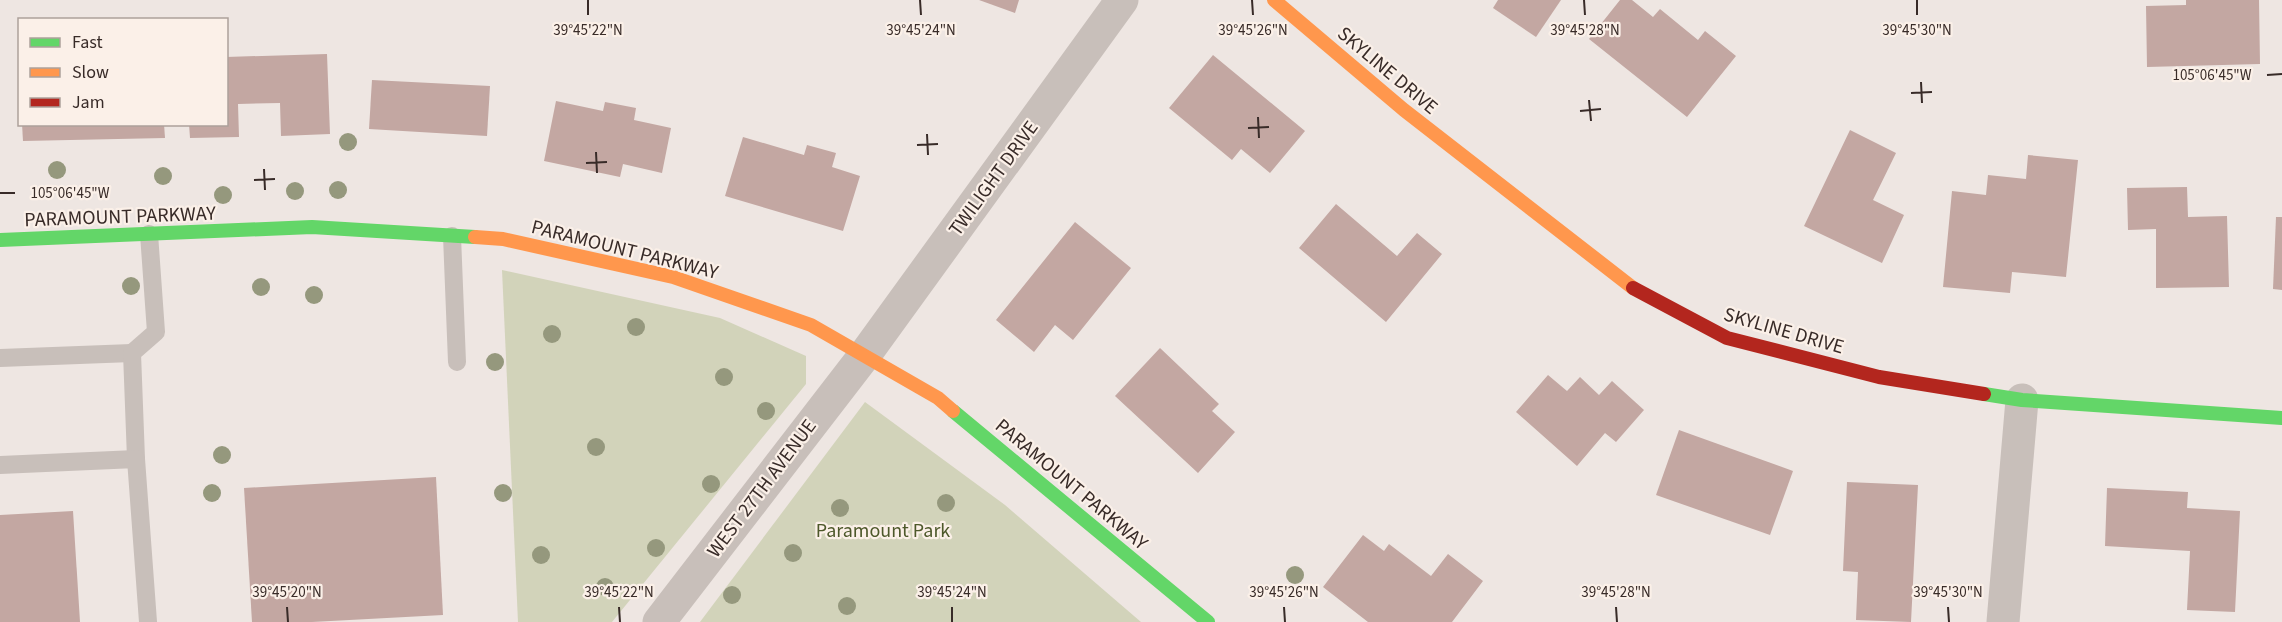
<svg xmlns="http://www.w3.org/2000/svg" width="2282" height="622" font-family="'Source Sans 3',sans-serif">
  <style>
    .green { fill: #d2d3ba }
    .building { fill: #c3a7a2 }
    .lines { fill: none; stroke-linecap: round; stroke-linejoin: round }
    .lane { stroke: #c8bfba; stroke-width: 18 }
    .street { stroke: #c8bfba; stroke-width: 33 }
    .fast { stroke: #63d668; stroke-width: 14 }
    .slow { stroke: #ff974d; stroke-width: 14 }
    .jam { stroke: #b3261e; stroke-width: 14 }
    .tree { fill: #95987d }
    .ticks { fill: none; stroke: #382b28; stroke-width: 2 }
    .labels { text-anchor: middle; stroke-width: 4.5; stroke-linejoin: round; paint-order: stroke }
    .street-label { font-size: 20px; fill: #382b28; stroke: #fbf0e8 }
    .park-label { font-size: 20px; fill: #4d582a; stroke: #fbf0e8 }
    .ticks-label { font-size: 15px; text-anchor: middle; fill: #382b28; stroke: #fbf0e8; stroke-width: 4.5; stroke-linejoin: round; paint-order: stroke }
  </style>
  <rect width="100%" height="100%" fill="#eee6e2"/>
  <g class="green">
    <path d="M502,270L720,318L806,356V384L612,622H518Z"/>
    <path d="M865,402L1005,505L1141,622H700Z"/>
  </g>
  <g class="building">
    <path d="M979,0H1019L1015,13Z"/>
    <path d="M1498,0H1561L1536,37L1493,8Z"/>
    <path d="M1620,0H1632L1653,17L1660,9L1698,40L1705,31L1736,56L1687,117L1589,39Z"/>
    <path d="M2186,0H2259L2260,64L2147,67L2146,6L2186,5Z"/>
    <path d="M327,54L330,134L281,136L280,103L238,104L239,137L190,138L189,124H226V57Z"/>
    <path d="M1213,55L1305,131L1270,173L1241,149L1232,160L1169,108Z"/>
    <path d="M372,80L490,86L487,136L369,129Z"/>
    <path d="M556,101L603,111L605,102L636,108L634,120L671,128L662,173L623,164L620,177L544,161Z"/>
    <path d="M22,124H164L165,138L23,141Z"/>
    <path d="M1850,130L1896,153L1873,200L1904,215L1882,263L1804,226Z"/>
    <path d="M743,137L804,155L807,145L836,153L832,167L860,176L843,231L725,196Z"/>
    <path d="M2028,155L2078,160L2066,277L2012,272L2010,293L1943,287L1952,191L1986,195L1988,175L2026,179Z"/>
    <path d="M2187,187L2188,217L2227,216L2229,287L2156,288V229L2128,230L2127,188Z"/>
    <path d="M1336,204L1397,256L1417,233L1442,254L1386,322L1299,248Z"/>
    <path d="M2276,217H2282V290L2273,289Z"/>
    <path d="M1075,222L1131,268L1073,340L1055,325L1034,352L996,320Z"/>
    <path d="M1160,348L1219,404L1212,411L1235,432L1198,473L1115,396Z"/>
    <path d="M1548,375L1567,391L1580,377L1599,395L1612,381L1644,410L1616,442L1605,433L1577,466L1516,412Z"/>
    <path d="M1679,430L1793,471L1770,535L1656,495Z"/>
    <path d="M436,477L443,615L312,622H252L244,488Z"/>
    <path d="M1847,482L1918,485L1911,622L1856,620L1858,572L1843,571Z"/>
    <path d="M2107,488L2188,492L2187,508L2240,511L2235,612L2187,610L2190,551L2105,546Z"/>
    <path d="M73,511L80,622H0V515Z"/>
    <path d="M1363,535L1384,551L1389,544L1431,576L1448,554L1483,581L1452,622H1368L1323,587Z"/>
  </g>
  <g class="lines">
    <g class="lane">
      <path d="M452,236L457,362"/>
      <path d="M0,358L132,353"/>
      <path d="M136,459L132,353L156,332L149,234"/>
      <path d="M0,465L136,459L148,622"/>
    </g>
    <g class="street">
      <path d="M659,622L864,356L1122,0"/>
      <path d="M2003,622L2022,400"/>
    </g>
    <g class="fast">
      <path d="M0,240L312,227L475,237"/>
      <path d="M1984,394L2022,400L2282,418"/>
      <path d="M953,411L1208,622"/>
    </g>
    <g class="slow">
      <path d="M1274,0L1404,110L1633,288"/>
      <path d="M475,237L503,239L673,277L811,325L938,398L953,411"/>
    </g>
    <path class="jam" d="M1633,288L1727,338L1879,377L1984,394"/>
  </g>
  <g class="tree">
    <circle cx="348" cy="142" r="9"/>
    <circle cx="57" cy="170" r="9"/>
    <circle cx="163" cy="176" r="9"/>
    <circle cx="338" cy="190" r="9"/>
    <circle cx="295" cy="191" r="9"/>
    <circle cx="223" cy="195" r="9"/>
    <circle cx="131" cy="286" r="9"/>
    <circle cx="261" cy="287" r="9"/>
    <circle cx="314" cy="295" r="9"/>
    <circle cx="636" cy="327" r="9"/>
    <circle cx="552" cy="334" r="9"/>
    <circle cx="495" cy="362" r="9"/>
    <circle cx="724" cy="377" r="9"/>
    <circle cx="766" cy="411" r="9"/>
    <circle cx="596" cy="447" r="9"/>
    <circle cx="222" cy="455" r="9"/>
    <circle cx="711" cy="484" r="9"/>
    <circle cx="212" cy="493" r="9"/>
    <circle cx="503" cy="493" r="9"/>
    <circle cx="946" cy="503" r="9"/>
    <circle cx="840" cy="508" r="9"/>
    <circle cx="656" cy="548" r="9"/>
    <circle cx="793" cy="553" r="9"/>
    <circle cx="541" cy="555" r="9"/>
    <circle cx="1295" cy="575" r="9"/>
    <circle cx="605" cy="587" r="9"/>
    <circle cx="732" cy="595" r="9"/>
    <circle cx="847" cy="606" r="9"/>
  </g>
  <path class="ticks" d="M588,0V15M920,0L921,15M1252,0L1253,15M1584,0L1585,15M1917,0V15M2267,75L2282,74M1921,82L1922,103M1911,93L1932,92M1589,100L1591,121M1580,111L1601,109M1258,117L1259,138M1248,128L1269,127M927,134L928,155M917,145L938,144M596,152L597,173M586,163L607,162M264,169L265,190M254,180L275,179M0,193H15M287,607L288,622M619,607L620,622M952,607V622M1284,607L1285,622M1616,607L1617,622M1948,607L1949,622"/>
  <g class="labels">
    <g class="street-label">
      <text transform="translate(1388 70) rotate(40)" y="7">SKYLINE DRIVE</text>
      <text transform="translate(993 178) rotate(-54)" y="7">TWILIGHT DRIVE</text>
      <text transform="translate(120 216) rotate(-2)" y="7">PARAMOUNT PARKWAY</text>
      <text transform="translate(625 249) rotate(14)" y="7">PARAMOUNT PARKWAY</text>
      <text transform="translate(1784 330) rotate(16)" y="7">SKYLINE DRIVE</text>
      <text transform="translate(1072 484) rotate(40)" y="7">PARAMOUNT PARKWAY</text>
      <text transform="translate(761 488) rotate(-53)" y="7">WEST 27TH AVENUE</text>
    </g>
    <g class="park-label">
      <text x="883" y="537">Paramount Park</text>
    </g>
  </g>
  <g class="ticks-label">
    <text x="588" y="35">39°45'22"N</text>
    <text x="921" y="35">39°45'24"N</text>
    <text x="1253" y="35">39°45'26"N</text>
    <text x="1585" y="35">39°45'28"N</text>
    <text x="1917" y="35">39°45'30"N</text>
    <text x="2212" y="80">105°06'45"W</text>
    <text x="70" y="198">105°06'45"W</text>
    <text x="287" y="597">39°45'20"N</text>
    <text x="619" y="597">39°45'22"N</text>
    <text x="952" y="597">39°45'24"N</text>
    <text x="1284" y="597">39°45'26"N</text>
    <text x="1616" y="597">39°45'28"N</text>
    <text x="1948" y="597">39°45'30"N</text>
  </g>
  <rect x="18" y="18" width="210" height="108" fill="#fbf0e8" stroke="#ada19b" stroke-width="1.5"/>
  <rect x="30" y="38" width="30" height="9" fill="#63d668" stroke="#ada19b" stroke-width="1.5"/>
  <text x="72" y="48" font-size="18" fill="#382b28">Fast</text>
  <rect x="30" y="68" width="30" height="9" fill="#ff974d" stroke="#ada19b" stroke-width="1.5"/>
  <text x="72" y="78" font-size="18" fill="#382b28">Slow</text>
  <rect x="30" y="98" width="30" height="9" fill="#b3261e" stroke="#ada19b" stroke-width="1.5"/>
  <text x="72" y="108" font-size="18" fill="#382b28">Jam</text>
</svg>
